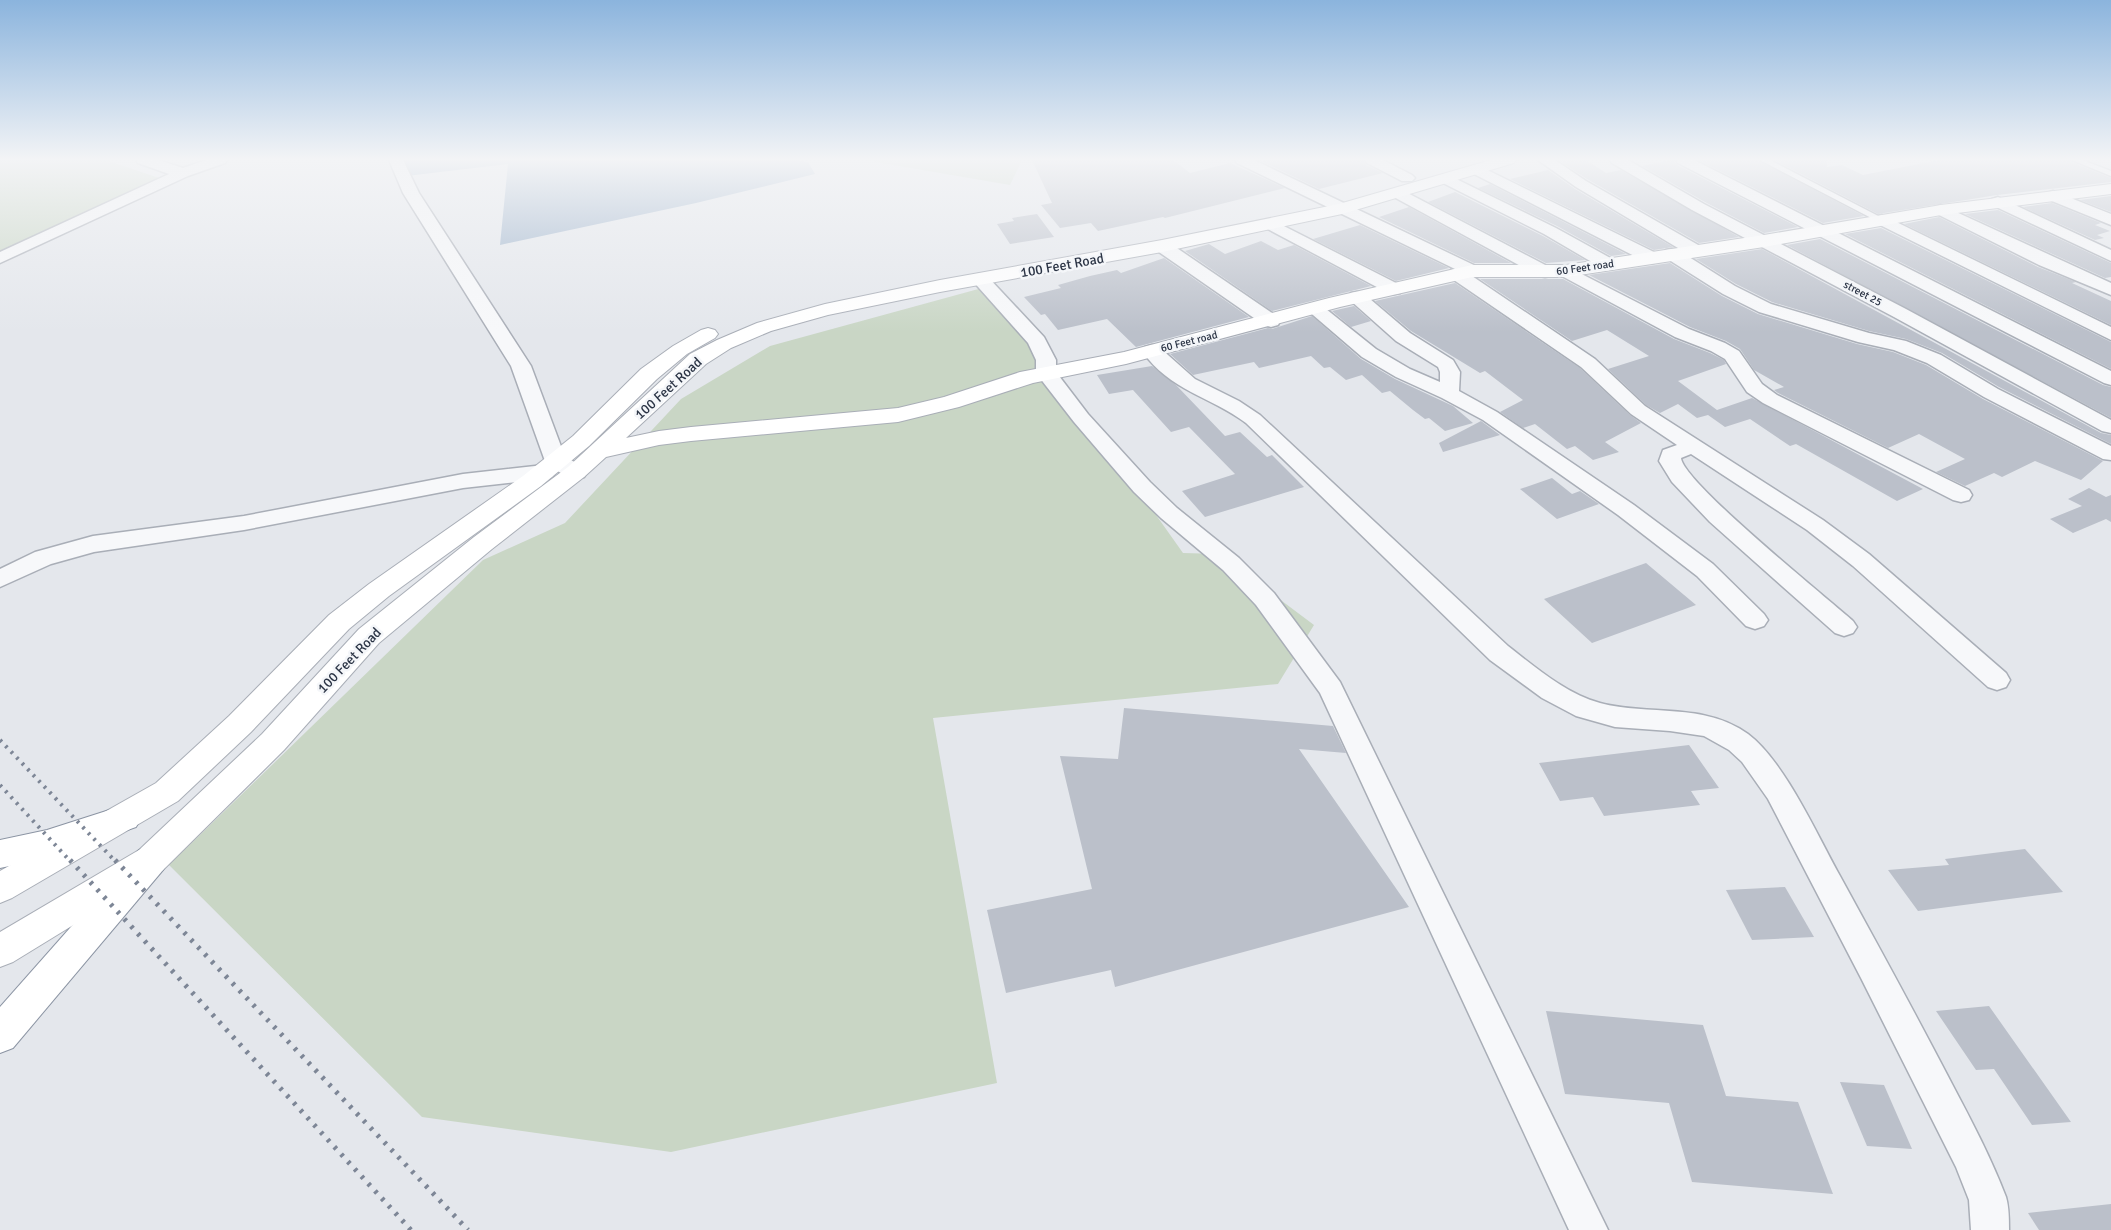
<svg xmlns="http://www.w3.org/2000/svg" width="2111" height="1230" font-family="Signika,sans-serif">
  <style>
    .green { fill: #c9d6c5 }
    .water { fill: #9fb4cc }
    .building { fill: #bbc0ca }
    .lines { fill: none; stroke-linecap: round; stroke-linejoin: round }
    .lane-casing { stroke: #a9aeb7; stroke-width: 3 }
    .street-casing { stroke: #a9aeb7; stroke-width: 3 }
    .secondary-casing { stroke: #a9aeb7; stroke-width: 2 }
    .highway-casing { stroke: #8b94a3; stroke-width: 2 }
    .lane { fill: #f7f8fa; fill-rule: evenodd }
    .street { fill: #f7f8fa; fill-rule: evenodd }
    .secondary { fill: #fff; fill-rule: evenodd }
    .highway { fill: #fff; fill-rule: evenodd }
    .rail-far1 { stroke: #7d8696; stroke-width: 4; stroke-dasharray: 2.5 5.5; stroke-linecap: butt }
    .rail { stroke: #7d8696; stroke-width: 5; stroke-dasharray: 3 7; stroke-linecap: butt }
    .labels { text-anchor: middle; stroke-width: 5; stroke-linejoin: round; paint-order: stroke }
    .far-street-label { font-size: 11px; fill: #2b3445; stroke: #f4f6f9 }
    .street-label { font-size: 14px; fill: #2b3445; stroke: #f4f6f9 }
  </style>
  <rect width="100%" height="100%" fill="#e4e7ec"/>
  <g class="green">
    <path d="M0,160H106L159,178L0,252Z"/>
    <path d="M864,160H1022L1010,185Z"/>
    <path d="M993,285L1183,553L1219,554L1314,625L1278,684L933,718L997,1083L671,1152L422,1117L169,865L483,560L565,523L681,399L770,346Z"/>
  </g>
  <path class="water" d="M400,160H794L808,162L815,174L696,203L500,245L508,164L398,177L402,175Z"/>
  <g class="building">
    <path d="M1032,160H1173L1190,173L1230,163L1285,188L1165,218L1163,217L1098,231L1091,223L1060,228L1041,205L1052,203Z"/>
    <path d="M1268,160H1363L1366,165L1383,173L1319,189L1261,161Z"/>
    <path d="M1558,160H1586L1606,173L1621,170L1739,237L1699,243L1587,179Z"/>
    <path d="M1670,160H1674L1677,165L1798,227L1764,233L1705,202L1642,166Z"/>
    <path d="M1698,160H1758L1864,216L1823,223Z"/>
    <path d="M1774,160H1826L1827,167L1842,165L1863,175L1939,160H2066L2111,178V182L1997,195L1878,214Z"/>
    <path d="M1548,170L1575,189L1673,247L1654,250L1510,179Z"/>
    <path d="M1490,184L1626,254L1611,256L1557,226L1478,188Z"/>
    <path d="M1455,192L1543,236L1585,260L1546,263L1428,202Z"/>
    <path d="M2111,196V212L2080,200Z"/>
    <path d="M2052,203L2101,223L2095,225L2110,231L2097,235L2104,238L2095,240L2023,207Z"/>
    <path d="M1409,207L1511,263H1474L1379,217Z"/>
    <path d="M1998,210L2111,263V277L2105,278L1965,214Z"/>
    <path d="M1037,214L1054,237L1010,244L997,224L1014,221L1012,218Z"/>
    <path d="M1939,217L2038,267L2076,282L2072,283L2111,301V325L1904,224Z"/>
    <path d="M1360,225L1449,268L1396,281L1313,239Z"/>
    <path d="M1881,228L2111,342V369L1845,234Z"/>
    <path d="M1820,239L2103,385L2111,387V418L1787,245Z"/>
    <path d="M1261,241L1278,250L1294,245L1371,286L1272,311L1185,251L1209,244L1225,254Z"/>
    <path d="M1762,249L2101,433L2111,435V444L1999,387L1942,353L1906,339L1869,331L1772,302L1736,284L1696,259Z"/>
    <path d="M1164,258L1249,317L1136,347L1107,319L1058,330L1045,314L1041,315L1024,297L1061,288L1058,285L1090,276L1117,270L1121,273Z"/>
    <path d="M1670,263L1722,296L1758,314L1857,344L1893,352L1926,365L1983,399L2103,461L2081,480L2035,461L2002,477L1994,473L1965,486L1936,472L1965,459L1919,434L1888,448L1778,393L1774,390L1784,387L1754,370L1740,349L1726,341L1690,327L1589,275Z"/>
    <path d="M1480,279H1563L1674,339L1710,353L1724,360L1726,364L1678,381L1717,410L1752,398L1923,489L1897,501L1796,444L1790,446L1750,419L1725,427L1708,415L1697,418L1678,404L1660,413L1646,405L1608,369L1649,356L1607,330L1572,341Z"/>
    <path d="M1455,283L1580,368L1630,415L1641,423L1605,442L1619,452L1593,460L1575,446L1567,449L1535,424L1523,428L1500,412L1523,400L1485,371L1480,373L1411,331L1375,301Z"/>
    <path d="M1354,306L1371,321L1351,327L1332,311Z"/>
    <path d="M1312,316L1361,359L1395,379L1453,406L1473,423L1445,431L1429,418L1425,419L1413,410L1390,391L1382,393L1362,375L1346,380L1330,367L1324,368L1311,356L1259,368L1254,362L1193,375L1170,354L1268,328L1272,329Z"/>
    <path d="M1152,366L1176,385L1225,436L1240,432L1267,457L1272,455L1304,487L1205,517L1182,491L1235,474L1189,427L1171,432L1133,390L1109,394L1097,375Z"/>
    <path d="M1481,421L1500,435L1443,452L1439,443Z"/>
    <path d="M1552,478L1572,494L1580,491L1599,504L1557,519L1520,489Z"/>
    <path d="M2089,488L2106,497L2111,495V522L2106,519L2073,533L2050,519L2082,506L2068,499Z"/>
    <path d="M1646,563L1696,605L1592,643L1544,599Z"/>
    <path d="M1124,708L1333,726L1346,753L1299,749L1409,907L1115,987L1111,970L1006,993L987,910L1092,889L1060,756L1118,759Z"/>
    <path d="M1689,745L1719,788L1691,791L1700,805L1604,816L1593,797L1560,801L1539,763Z"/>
    <path d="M2025,849L2063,892L1918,911L1888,870L1949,865L1945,859Z"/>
    <path d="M1785,887L1814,937L1752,940L1726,890Z"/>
    <path d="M1989,1006L2071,1122L2032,1125L1994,1069L1976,1070L1936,1011Z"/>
    <path d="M1546,1011L1703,1025L1726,1096L1798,1102L1833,1194L1692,1182L1669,1103L1565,1094Z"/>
    <path d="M1840,1082L1884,1085L1912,1149L1867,1146Z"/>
    <path d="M2111,1204V1230H2039L2028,1213Z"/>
  </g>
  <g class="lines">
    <g class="lane-casing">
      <g id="lane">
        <path d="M1760,160H1770L1886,220L1879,222Z"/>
        <path d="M2072,160H2082L2111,171V176Z"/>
      </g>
    </g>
    <g class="street-casing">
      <g id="street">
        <path d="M136,160H158L183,168L206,160H227L225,163L188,176L0,263V252L169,174L138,163Z"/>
        <path d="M389,160H403L419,193L531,366L565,457L584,467L587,472L584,477C571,480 563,474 552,468L555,472L552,477L544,479L463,488L244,530L94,552L51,564L0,587V569L35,552L93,536L244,516L463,474L544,465L551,467L545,461L511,366L403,193Z"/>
        <path d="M1235,160H1254L1478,267L1481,271L1478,275L1472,276L1595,359L1645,406L1823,520L1869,554L2006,673L2010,680L2006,687L1997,690L1988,687L1853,566L1807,530L1691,454L1681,458C1683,482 1827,598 1853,621L1857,627L1853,633L1844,636L1835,633L1710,522L1672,482L1659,461L1663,450L1677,445L1631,414L1581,367L1451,278L1448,274L1451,270L1455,269L1237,163Z"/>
        <path d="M1365,160H1383L1412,175L1415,178L1412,181H1402L1367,163Z"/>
        <path d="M1538,160H1555L1586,181L1700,246L1702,250L1700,254H1688L1576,187Z"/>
        <path d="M1610,160H1628L1704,204L1906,309L2111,420V433L2102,431L1894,317L1692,210L1612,163Z"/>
        <path d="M1676,160H1694L2111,371V385L2104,383L1678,163Z"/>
        <path d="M1477,165L1658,254L1661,258L1658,262L1652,263L1646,262L1472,173L1469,170L1472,167Z"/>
        <path d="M1446,174L1556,228L1614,260L1617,264L1614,268L1608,269L1602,268L1544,234L1441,182L1438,179L1441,176Z"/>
        <path d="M1398,188L1551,268L1554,272L1551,276L1545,277L1539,276L1392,196L1390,193L1392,190Z"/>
        <path d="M2053,191L2111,214V225L2047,199L2045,196L2047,193Z"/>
        <path d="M1998,197L2111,250V261L1992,205L1990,202L1992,199Z"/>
        <path d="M1941,205L2111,283V295L2039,265L1935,213L1933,210L1935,207Z"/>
        <path d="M1882,215L2111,327V340L1876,223L1874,220L1876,217Z"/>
        <path d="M1270,219L1400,285L1403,289L1400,293L1394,294L1388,293L1264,227L1262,224L1264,221Z"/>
        <path d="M1162,241L1168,242L1278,317L1280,321L1278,325L1271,327L1264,325L1156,250L1154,246L1156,242Z"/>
        <path d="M1672,249L1678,250L1735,286L1771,304L1869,333L1906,341L1941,355L1998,389L2111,446V460L2103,459L1984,397L1927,363L1894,350L1858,342L1759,312L1723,294L1666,258L1664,254L1666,250Z"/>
        <path d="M1566,266L1689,329L1725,343L1739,351L1762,384L1777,395L1969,490L1972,495L1969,500L1961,502L1953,500L1763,403L1747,392L1725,359L1711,351L1675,337L1560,275L1557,271L1560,267Z"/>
        <path d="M980,274L986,275L1044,337L1056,360V372L1088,414L1150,482L1177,508L1239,558L1274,593L1340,682L1608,1230H1569L1320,693L1256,605L1223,570L1161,518L1134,492L1074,422L1036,373V360L1028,343L971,279L974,275Z"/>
        <path d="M1357,292L1363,293L1410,333L1453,360L1460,372L1459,391L1497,412L1634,505L1713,564L1764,614L1768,620L1764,626L1755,629L1746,626L1697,576L1618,515L1483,420L1442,398L1396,377L1362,357L1306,309L1309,305L1315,304L1321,305L1376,349L1410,369L1440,382V372L1438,367L1396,341L1351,301L1348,297L1351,293Z"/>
        <path d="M1152,345L1159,347L1195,379L1239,401L1260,415L1508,646C1535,667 1566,694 1600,703C1649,716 1704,702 1748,734C1785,762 1817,835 1840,876C1874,938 1908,1000 1941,1063C1964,1107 1988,1150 2006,1197C2009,1207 2009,1220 2009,1230H1971L1969,1200L1956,1167L1861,978L1768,799L1742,762L1729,750L1704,736L1670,731L1615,727L1576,716L1542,698L1490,660L1246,423C1210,396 1170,391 1142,351L1145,347Z"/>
      </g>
    </g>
    <g class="secondary-casing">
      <g id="secondary">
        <path d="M1491,160H1516L1514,163L1342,214L1162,252L940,292L828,315L771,331L731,348L706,364L626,438L659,431L691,427L898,408L944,397L1020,372L1124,352L1329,298L1472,265H1566L1764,235L1941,205L2111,184V194L1941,215L1764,247L1566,277H1472L1340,307L1126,364L1033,383L959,407L898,422L691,441L659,445L606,457L584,477L492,549L379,643L284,750L163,870L13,962L0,967V932L139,850L262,734L359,629L474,537L568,467L690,354L717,340L757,323L825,304L940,280L1162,240L1339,204Z"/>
        <path d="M708,328L715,330L718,334L715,338L687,354L657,379L589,446L541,486L389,596L349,629L251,732L178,801L12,898L0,903V871L156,783L229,716L329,615L369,584L523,476L573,436L641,369L673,346L701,330Z"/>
      </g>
    </g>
    <g class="highway-casing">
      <g id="highway">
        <path d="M125,805L136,809L141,818L136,827L47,858L0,868V840L47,830Z"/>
        <path d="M151,846L163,850L168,860L163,870L13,1048L0,1053V1007L139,850Z"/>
      </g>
    </g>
    <use href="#lane" class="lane"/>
    <use href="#street" class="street"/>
    <use href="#secondary" class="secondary"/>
    <use href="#highway" class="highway"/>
    <g class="rail-far1">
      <path d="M0,740L116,862"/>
      <path d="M0,785L71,862"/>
    </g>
    <g class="rail">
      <path d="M70,860L411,1230"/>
      <path d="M115,860L468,1230"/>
    </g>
  </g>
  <linearGradient id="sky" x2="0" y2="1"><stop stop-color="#8bb4dd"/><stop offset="0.48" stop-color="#f3f4f6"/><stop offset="1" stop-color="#f3f4f6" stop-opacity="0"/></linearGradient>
  <rect width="2111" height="332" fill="url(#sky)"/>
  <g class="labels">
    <g class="far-street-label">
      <text transform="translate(1585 267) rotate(-8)" y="4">60 Feet road</text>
      <text transform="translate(1863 293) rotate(28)" y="4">street 25</text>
      <text transform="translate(1189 341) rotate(-14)" y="4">60 Feet road</text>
    </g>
    <g class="street-label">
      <text transform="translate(1062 265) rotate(-10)" y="5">100 Feet Road</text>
      <text transform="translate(668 388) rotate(-42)" y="5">100 Feet Road</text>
      <text transform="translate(349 660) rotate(-46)" y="5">100 Feet Road</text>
    </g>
  </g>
</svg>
